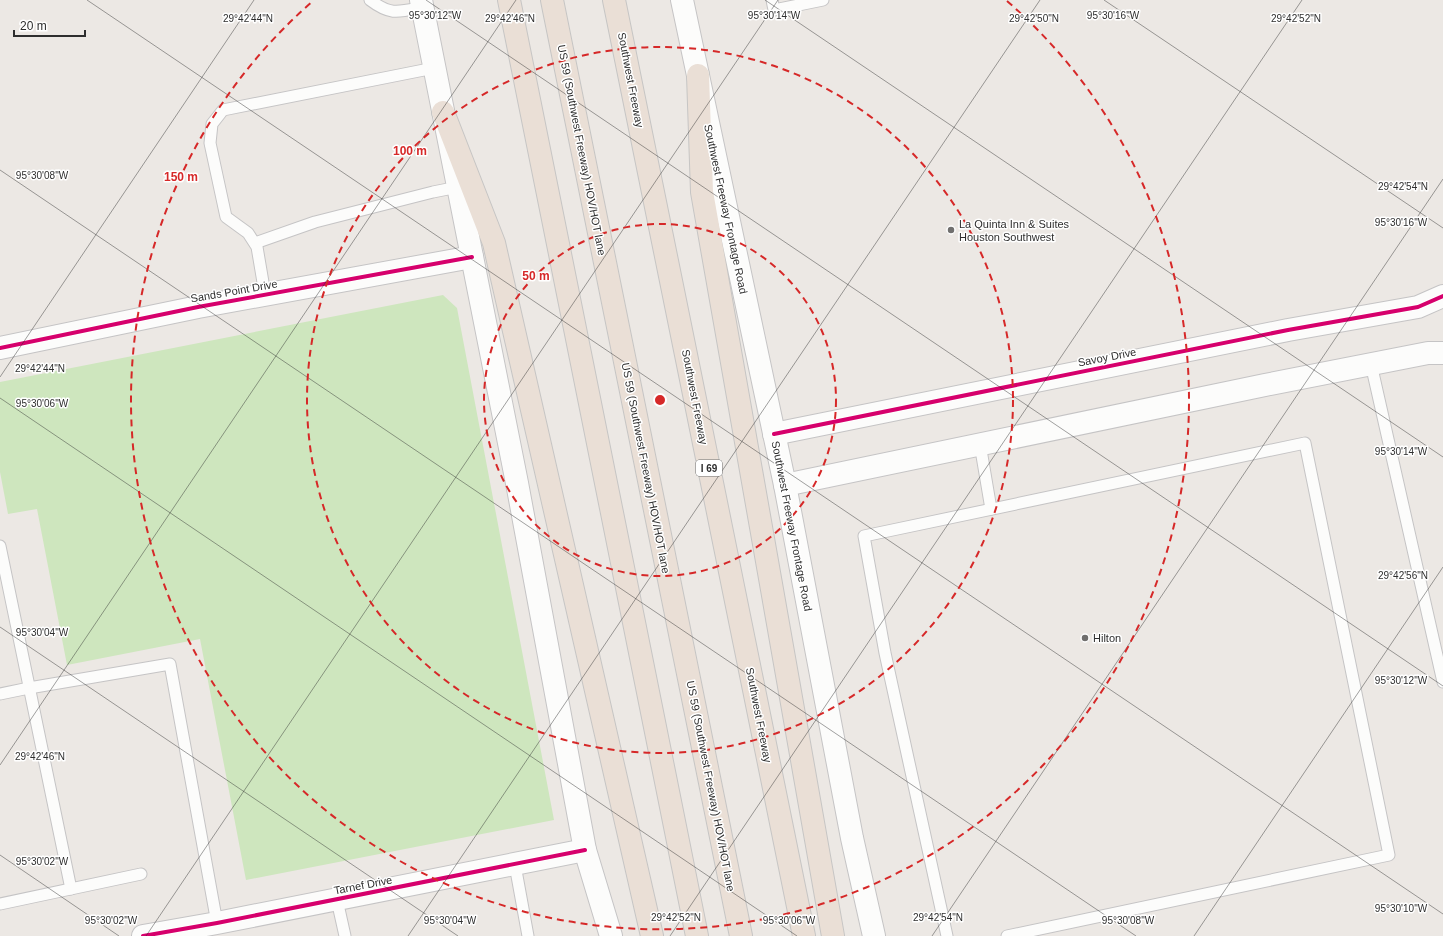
<svg xmlns="http://www.w3.org/2000/svg" width="1443" height="936" font-family="Helvetica,sans-serif">
  <style>
    .green { fill: #cee6be }
    .lines { fill: none; stroke-linecap: round; stroke-linejoin: round }
    .service-casing { stroke: #c5c4c5; stroke-width: 13 }
    .minor-casing { stroke: #c5c4c5; stroke-width: 24 }
    .tertiary-casing { stroke: #c5c4c5; stroke-width: 24 }
    .secondary-casing { stroke: #c5c4c5; stroke-width: 24 }
    .motorway-casing { stroke: #c6c5c4; stroke-width: 24 }
    .service { stroke: #fcfcfb; stroke-width: 11 }
    .minor { stroke: #fcfcfb; stroke-width: 22 }
    .tertiary { stroke: #fcfcfb; stroke-width: 22 }
    .secondary { stroke: #fcfcfb; stroke-width: 22 }
    .motorway { stroke: #eadfd6; stroke-width: 22 }
    .cycleway-casing { stroke: #fff; stroke-width: 6 }
    .cycleway { stroke: #d6006c; stroke-width: 4 }
    .ticks { fill: none; stroke: #2e2e2e; stroke-width: 1; stroke-opacity: 0.45 }
    .ring { fill: none; stroke: #d62828; stroke-width: 2; stroke-dasharray: 7 5 }
    .poi-dot { fill: #706f6e; stroke: #fff; stroke-width: 1.5 }
    .labels { text-anchor: middle; stroke-width: 3; stroke-linejoin: round; paint-order: stroke }
    .shield { fill: #fff; stroke: #6d6d6d; stroke-width: 1 }
    .shield-label { font-size: 10px; font-weight: bold; fill: #2e2e2e }
    .street-label { font-size: 11px; fill: #2e2e2e; stroke: #fff }
    .poi-label { font-size: 11px; fill: #2e2e2e; stroke: #fff; text-anchor: start }
    .ticks-label { font-size: 10px; text-anchor: middle; fill: #2e2e2e; stroke: #fff; stroke-width: 3; stroke-linejoin: round; paint-order: stroke }
    .centre { fill: #d62828; stroke: #fff; stroke-width: 2 }
    .ring-label { font-size: 12px; text-anchor: middle; font-weight: bold; fill: #d62828; stroke: #fff; stroke-width: 3; stroke-linejoin: round; paint-order: stroke }
  </style>
  <rect width="100%" height="100%" fill="#ece8e4"/>
  <path class="green" d="M443,295L457,308L554,820L246,880L200,639L67,665L37,509L8,514L0,472V382Z"/>
  <g class="lines">
    <g class="service-casing">
      <g id="service">
        <path d="M370,0C391,16 399,12 423,7"/>
        <path d="M772,0L774,10L823,0"/>
        <path d="M255,243L315,222L433,192L458,187"/>
        <path d="M265,294L257,247L248,233L226,217L210,143L212,124L223,110L434,68"/>
        <path d="M1371,364L1443,682"/>
        <path d="M980,444L991,509"/>
        <path d="M0,546L71,889"/>
        <path d="M0,694L29,688L170,664L217,923"/>
        <path d="M515,865L528,936"/>
        <path d="M337,900L345,936"/>
        <path d="M0,904L141,874"/>
        <path d="M947,936L885,653L864,536L1305,443L1389,855L1007,936"/>
      </g>
    </g>
    <g class="minor-casing">
      <path id="minor" d="M143,936L217,923L585,850"/>
    </g>
    <g class="tertiary-casing">
      <g id="tertiary">
        <path d="M0,348L198,307L472,257"/>
        <path d="M774,434L1288,330L1418,307L1443,296"/>
        <path d="M785,485L1265,385L1428,353H1443"/>
      </g>
    </g>
    <g class="secondary-casing">
      <g id="secondary">
        <path d="M421,0L517,483L585,850L611,936"/>
        <path d="M682,0L785,485L852,838L874,936"/>
      </g>
    </g>
    <g class="motorway-casing">
      <g id="motorway">
        <path d="M509,0L697,936"/>
        <path d="M552,0L741,936"/>
        <path d="M614,0L804,936"/>
        <path d="M698,75L702,192L833,936"/>
        <path d="M443,112L494,243L652,936"/>
      </g>
    </g>
    <use href="#service" class="service"/>
    <use href="#minor" class="minor"/>
    <use href="#tertiary" class="tertiary"/>
    <use href="#secondary" class="secondary"/>
    <use href="#motorway" class="motorway"/>
    <g class="cycleway-casing">
      <g id="cycleway">
        <path d="M0,348L198,307L472,257"/>
        <path d="M774,434L1288,330L1418,307L1443,296"/>
        <path d="M143,936L217,923L585,850"/>
      </g>
    </g>
    <use href="#cycleway" class="cycleway"/>
  </g>
  <path class="ticks" d="M87,0L1443,914M426,0L1443,686M765,0L1443,457M1104,0L1443,228M0,170L1136,936M0,377L254,0M0,398L797,936M0,627L458,936M0,765L516,0M0,855L119,936M146,936L778,0M408,936L1040,0M670,936L1302,0M932,936L1443,179M1194,936L1443,567"/>
  <g class="ring">
    <circle cx="660" cy="400" r="176"/>
    <circle cx="660" cy="400" r="353"/>
    <path d="M1007 1A529 529 0 1 1 313 1"/>
  </g>
  <g class="poi-dot">
    <circle cx="951" cy="230" r="4"/>
    <circle cx="1085" cy="638" r="4"/>
  </g>
  <g class="labels">
    <rect class="shield" x="696" y="460" width="26" height="16" rx="3"/>
    <g class="shield-label">
      <text x="709" y="472">I 69</text>
    </g>
    <g class="street-label">
      <text transform="translate(631 80) rotate(79)" y="4">Southwest Freeway</text>
      <text transform="translate(582 150) rotate(79)" y="4">US 59 (Southwest Freeway) HOV/HOT lane</text>
      <text transform="translate(726 209) rotate(78)" y="4">Southwest Freeway Frontage Road</text>
      <text transform="translate(234 291) rotate(-10)" y="4">Sands Point Drive</text>
      <text transform="translate(1107 357) rotate(-11)" y="4">Savoy Drive</text>
      <text transform="translate(695 397) rotate(79)" y="4">Southwest Freeway</text>
      <text transform="translate(646 468) rotate(79)" y="4">US 59 (Southwest Freeway) HOV/HOT lane</text>
      <text transform="translate(792 526) rotate(79)" y="4">Southwest Freeway Frontage Road</text>
      <text transform="translate(759 715) rotate(79)" y="4">Southwest Freeway</text>
      <text transform="translate(711 786) rotate(79)" y="4">US 59 (Southwest Freeway) HOV/HOT lane</text>
      <text transform="translate(363 885) rotate(-11)" y="4">Tarnef Drive</text>
    </g>
    <g class="poi-label">
      <text x="959" y="228">La Quinta Inn &amp; Suites<tspan x="959" dy="13">Houston Southwest</tspan></text>
      <text x="1093" y="642">Hilton</text>
    </g>
  </g>
  <g class="ticks-label">
    <text x="435" y="19">95°30'12"W</text>
    <text x="774" y="19">95°30'14"W</text>
    <text x="1113" y="19">95°30'16"W</text>
    <text x="248" y="22">29°42'44"N</text>
    <text x="510" y="22">29°42'46"N</text>
    <text x="1034" y="22">29°42'50"N</text>
    <text x="1296" y="22">29°42'52"N</text>
    <text x="42" y="179">95°30'08"W</text>
    <text x="1403" y="190">29°42'54"N</text>
    <text x="1401" y="226">95°30'16"W</text>
    <text x="40" y="372">29°42'44"N</text>
    <text x="42" y="407">95°30'06"W</text>
    <text x="1401" y="455">95°30'14"W</text>
    <text x="1403" y="579">29°42'56"N</text>
    <text x="42" y="636">95°30'04"W</text>
    <text x="1401" y="684">95°30'12"W</text>
    <text x="40" y="760">29°42'46"N</text>
    <text x="42" y="865">95°30'02"W</text>
    <text x="1401" y="912">95°30'10"W</text>
    <text x="676" y="921">29°42'52"N</text>
    <text x="938" y="921">29°42'54"N</text>
    <text x="111" y="924">95°30'02"W</text>
    <text x="450" y="924">95°30'04"W</text>
    <text x="789" y="924">95°30'06"W</text>
    <text x="1128" y="924">95°30'08"W</text>
  </g>
  <circle cx="660" cy="400" r="6" class="centre"/>
  <g class="ring-label">
    <text x="410" y="155">100 m</text>
    <text x="181" y="181">150 m</text>
    <text x="536" y="280">50 m</text>
  </g>
  <path d="M14 30v6h71v-6" fill="none" stroke="#2e2e2e" stroke-width="2"/>
  <text x="20" y="30" font-size="12" fill="#2e2e2e" stroke="#ffffff" stroke-width="3" paint-order="stroke">20 m</text>
</svg>
